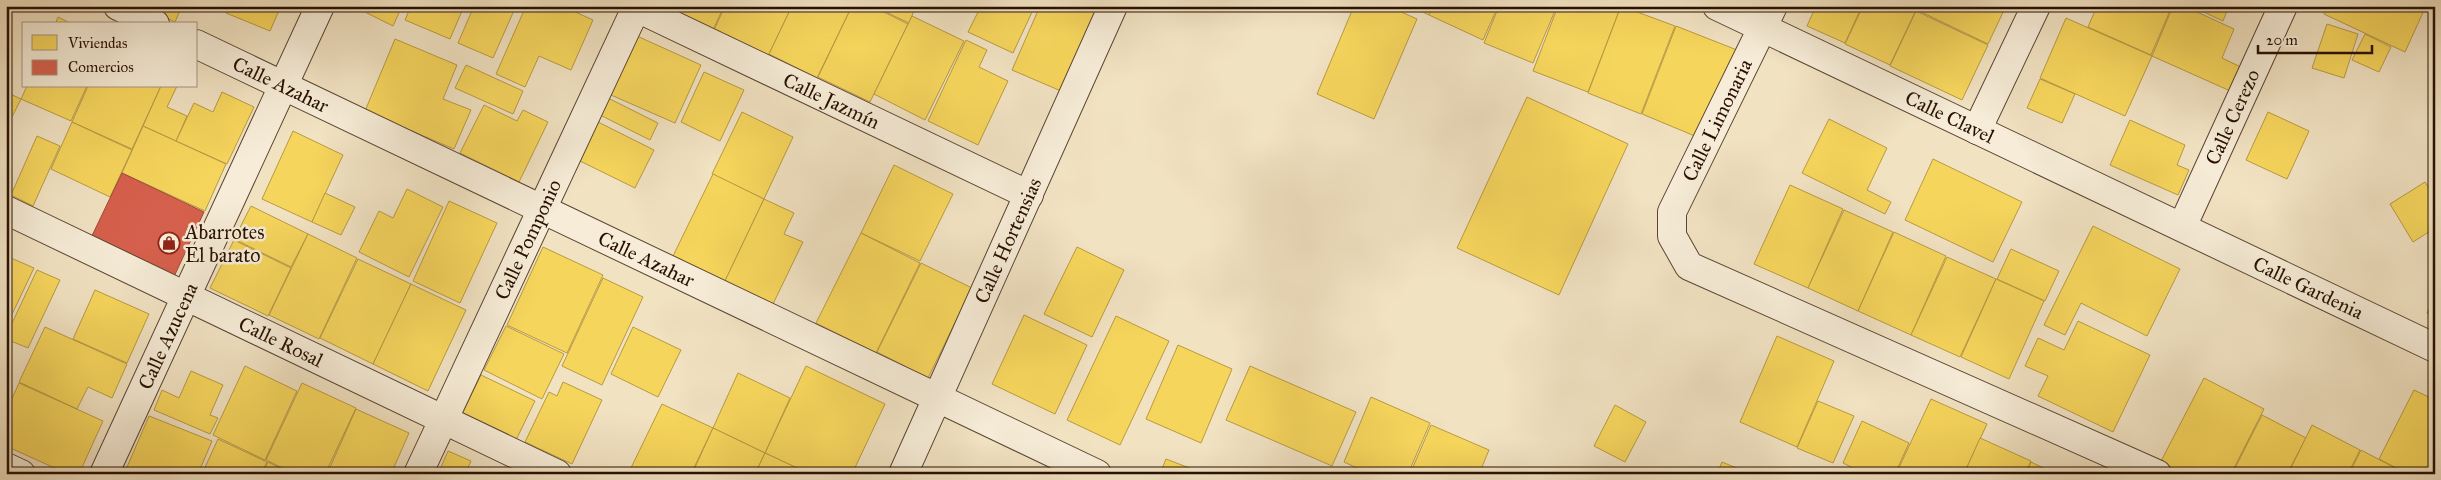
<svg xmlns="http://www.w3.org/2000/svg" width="2441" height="480" font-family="'IM FELL Great Primer',serif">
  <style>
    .homes { fill: #f6d55c; stroke: #b89a41 }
    .shops { fill: #d6604d; stroke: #a24836 }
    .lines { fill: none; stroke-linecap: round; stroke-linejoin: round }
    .street-casing { stroke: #5a4432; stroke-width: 30 }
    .street { stroke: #f6ecd7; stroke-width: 28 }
    .labels { text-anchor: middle; stroke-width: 5; stroke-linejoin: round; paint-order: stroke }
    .street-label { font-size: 20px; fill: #271002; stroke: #f6ecd7 }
    .poi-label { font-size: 20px; fill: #271002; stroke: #f6ecd7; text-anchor: start }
  </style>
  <rect width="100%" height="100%" fill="#f1e2c2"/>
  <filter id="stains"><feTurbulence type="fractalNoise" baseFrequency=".004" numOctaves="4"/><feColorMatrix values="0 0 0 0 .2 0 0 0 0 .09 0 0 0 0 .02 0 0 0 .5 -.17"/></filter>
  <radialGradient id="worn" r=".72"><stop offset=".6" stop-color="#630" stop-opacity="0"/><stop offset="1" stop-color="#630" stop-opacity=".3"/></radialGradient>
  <g class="homes">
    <path d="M140,6H182L175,22Z"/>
    <path d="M229,6H281L270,31L226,13Z"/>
    <path d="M353,6H402L393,26Z"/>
    <path d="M411,6H451L462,11L450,39L405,20Z"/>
    <path d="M474,6H516L493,58L458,43Z"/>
    <path d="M526,6H562L593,20L571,70L539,56L525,87L496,74Z"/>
    <path d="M664,6H724L713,30Z"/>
    <path d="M725,6H792L768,56L714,30Z"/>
    <path d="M792,6H852L817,78L769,54Z"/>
    <path d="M852,6H872L908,24L870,102L818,77Z"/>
    <path d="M873,6H916L909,23Z"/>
    <path d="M981,6H1024L1033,10L1013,53L968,32Z"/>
    <path d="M1040,6H1097L1105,10L1068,94L1012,70Z"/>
    <path d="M1354,6H1388L1417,19L1374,119L1317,94Z"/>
    <path d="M1410,6H1433L1429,15Z"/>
    <path d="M1433,6H1498L1483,40L1429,15Z"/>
    <path d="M1499,6L1556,8L1533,63L1484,43Z"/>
    <path d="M1558,6H1621L1588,92L1533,71Z"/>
    <path d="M1621,6L1675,26L1641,114L1588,93Z"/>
    <path d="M1816,6H1862L1845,43L1807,26Z"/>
    <path d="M1863,6H1908L1916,10L1890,65L1845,44Z"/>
    <path d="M1919,6H2006L1988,44L1917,10Z"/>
    <path d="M2097,6H2172L2151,55L2088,27Z"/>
    <path d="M2173,6H2184L2234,29L2222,58L2247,70L2237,94L2152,56Z"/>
    <path d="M2191,6H2229L2223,21Z"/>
    <path d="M2327,6H2426L2405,52L2324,14Z"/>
    <path d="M1916,11L1988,45L1962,100L1890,66Z"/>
    <path d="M912,16L964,41L925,120L874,94Z"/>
    <path d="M58,17L72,24H55Z"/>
    <path d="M2066,18L2152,56L2125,116L2040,78Z"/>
    <path d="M2327,24L2358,34L2344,78L2312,68Z"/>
    <path d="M1676,26L1737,50L1702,139L1642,114Z"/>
    <path d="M2365,34L2391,47L2379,72L2352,60Z"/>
    <path d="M637,36L701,65L675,123L611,95Z"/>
    <path d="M395,39L457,65L443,99L471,110L454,149L365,111Z"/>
    <path d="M966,40L987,50L979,67L1008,81L978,145L928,121Z"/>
    <path d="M466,65L523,91L513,114L455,88Z"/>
    <path d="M704,72L744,90L720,141L681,122Z"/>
    <path d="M2040,79L2075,94L2062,123L2027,108Z"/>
    <path d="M27,86H87L71,121L21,99Z"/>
    <path d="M88,86H161L132,149L72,122Z"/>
    <path d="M161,86H177L167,107L187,116L176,141L143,126Z"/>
    <path d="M6,92L21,99L6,129Z"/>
    <path d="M222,92L254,107L227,164L176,141L194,103L213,112Z"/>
    <path d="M1527,97L1628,144L1559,295L1457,248Z"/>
    <path d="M608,98L658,123L650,140L600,115Z"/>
    <path d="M484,105L517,121L523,110L548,122L519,182L460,153Z"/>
    <path d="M742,112L793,137L764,199L712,174Z"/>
    <path d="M2268,112L2309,131L2287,179L2246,160Z"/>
    <path d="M1829,119L1887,148L1867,190L1891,202L1885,214L1802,173Z"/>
    <path d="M2130,120L2185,145L2177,165L2189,170L2178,195L2110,165Z"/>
    <path d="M72,122L132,150L110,197L51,169Z"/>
    <path d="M598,122L654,150L635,188L580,161Z"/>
    <path d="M143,126L226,164L205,211L122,173Z"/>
    <path d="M293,131L343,155L312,222L262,199Z"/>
    <path d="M37,136L60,146L33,206L11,195Z"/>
    <path d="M1933,159L2022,202L1993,262L1905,220Z"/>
    <path d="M894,165L953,194L920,261L861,233Z"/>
    <path d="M713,174L764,199L724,283L672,258Z"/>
    <path d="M2425,182L2435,198V228L2413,242L2390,204Z"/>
    <path d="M1790,185L1843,209L1808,288L1754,264Z"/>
    <path d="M407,189L443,207L409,277L359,252L379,211L393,218Z"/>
    <path d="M325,193L355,207L341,235L312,222Z"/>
    <path d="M764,199L794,213L784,234L803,242L772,306L724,283Z"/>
    <path d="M449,201L497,223L460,303L413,281Z"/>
    <path d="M251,206L308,234L291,267L234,239Z"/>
    <path d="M1844,210L1893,232L1858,311L1808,288Z"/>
    <path d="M2093,226L2180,269L2147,336L2081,303L2065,335L2044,325Z"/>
    <path d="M1894,232L1946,256L1911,335L1858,311Z"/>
    <path d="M861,233L920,263L876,353L816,323Z"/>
    <path d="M308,234L357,258L319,339L269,315Z"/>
    <path d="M234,240L291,268L268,316L210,288Z"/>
    <path d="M543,247L603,275L567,353L507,325Z"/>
    <path d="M1077,247L1124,270L1092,337L1044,314Z"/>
    <path d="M2011,249L2059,271L2045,301L1997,279Z"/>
    <path d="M1947,257L1996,279L1960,357L1911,335Z"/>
    <path d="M11,258L34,268L6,327V269Z"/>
    <path d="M358,259L411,284L373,364L320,338Z"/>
    <path d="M921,263L972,288L928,378L877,352Z"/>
    <path d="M37,270L60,280L28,348L6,339V336Z"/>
    <path d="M603,278L643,297L602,385L562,366Z"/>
    <path d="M1996,279L2044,301L2009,379L1961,357Z"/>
    <path d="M411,284L466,310L428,391L373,364Z"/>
    <path d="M95,290L149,314L127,363L73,339Z"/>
    <path d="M2435,297V317L2427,313Z"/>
    <path d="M1024,315L1087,345L1055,414L992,384Z"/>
    <path d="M1116,316L1169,341L1120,445L1067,420Z"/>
    <path d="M2078,321L2150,355L2113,432L2038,396L2048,376L2025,366L2038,338L2064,350Z"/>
    <path d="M506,326L564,354L542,399L484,370Z"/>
    <path d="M45,327L127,364L112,398L88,387L77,409L19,382Z"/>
    <path d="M633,327L681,350L658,397L611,374Z"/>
    <path d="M1777,336L1834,361L1797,447L1740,422Z"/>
    <path d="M1178,345L1232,369L1201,443L1146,419Z"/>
    <path d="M245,366L297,391L265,460L213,435Z"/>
    <path d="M806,366L885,404L852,474H810L765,453Z"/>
    <path d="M1250,366L1356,412L1332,466L1226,420Z"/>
    <path d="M191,371L223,385L210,415L218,418L210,434L154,410L162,390L179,398Z"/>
    <path d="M738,373L790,398L765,453L713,428Z"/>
    <path d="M481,375L535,401L515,442L461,416Z"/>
    <path d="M2204,378L2264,409L2231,474H2175L2159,465Z"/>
    <path d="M563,382L602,400L572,464L525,442L549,392L557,396Z"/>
    <path d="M19,383L103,421L79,474H68L6,446V412Z"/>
    <path d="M302,383L356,408L325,474H295L266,460Z"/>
    <path d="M2414,390L2435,400V474H2408L2379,459Z"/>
    <path d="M1371,397L1430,423L1408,474H1370L1344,462Z"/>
    <path d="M1931,399L1987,424L1964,474H1896Z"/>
    <path d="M1818,401L1854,416L1833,463L1797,448Z"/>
    <path d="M662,404L713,428L691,474H628Z"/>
    <path d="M1615,405L1646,422L1625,462L1594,446Z"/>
    <path d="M356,409L409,433L391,474H327Z"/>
    <path d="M2262,415L2306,438L2287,474H2232Z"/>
    <path d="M149,416L212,441L198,474H124Z"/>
    <path d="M1862,421L1909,443L1895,474H1865L1843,463Z"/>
    <path d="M1431,425L1489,450L1479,474H1410Z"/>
    <path d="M2312,425L2360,450L2348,474H2288Z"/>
    <path d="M713,428L765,453L755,474H692Z"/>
    <path d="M1980,438L2031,461L2025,474H1964Z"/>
    <path d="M218,439L267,462L261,474H202Z"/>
    <path d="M2361,450L2378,459L2407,474H2349Z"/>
    <path d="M448,451L471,461L467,470L476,474H438Z"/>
    <path d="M765,453L810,474H755Z"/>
    <path d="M1166,459L1192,469L1189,474H1160Z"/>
    <path d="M268,462L293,474H262Z"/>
    <path d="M1722,462L1751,474H1717Z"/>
    <path d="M2031,462L2056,474H2026Z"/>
  </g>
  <path class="shops" d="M122,173L204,212L172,281L89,242Z"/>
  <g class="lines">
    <g class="street-casing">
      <g id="street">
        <path d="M118,6L155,24"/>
        <path id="s1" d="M633,6L1029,195"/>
        <path id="s2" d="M1717,6L2435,348"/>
        <path d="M1773,6L1672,212V236L1689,266L2157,474"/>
        <path id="s3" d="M196,44L1097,474"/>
        <path d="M1977,130L2036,6"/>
        <path id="s4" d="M6,210L557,474"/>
        <path id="s5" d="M2182,227L2283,6"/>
        <path d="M6,467L21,474"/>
        <path id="s6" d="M104,474L320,6"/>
        <path id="s7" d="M418,474L637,6"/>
        <path id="s8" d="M903,474L1113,6"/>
      </g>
    </g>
    <use href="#street" class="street"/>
  </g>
  <defs>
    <g id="shop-ring" transform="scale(1.125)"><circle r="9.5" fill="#f6ecd7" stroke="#8f2418" stroke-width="1.5"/><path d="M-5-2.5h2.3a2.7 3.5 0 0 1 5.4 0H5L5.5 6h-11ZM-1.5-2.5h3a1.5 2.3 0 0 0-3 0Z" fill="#8f2418"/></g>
  </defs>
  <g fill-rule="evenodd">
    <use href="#shop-ring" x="169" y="243"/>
  </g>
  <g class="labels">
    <g class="street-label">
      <text dy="7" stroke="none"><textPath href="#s3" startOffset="94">Calle Azahar</textPath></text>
      <text dy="7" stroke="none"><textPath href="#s1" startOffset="220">Calle Jazmín</textPath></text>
      <text dy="7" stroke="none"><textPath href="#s2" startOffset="258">Calle Clavel</textPath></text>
      <text dy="7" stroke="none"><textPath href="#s5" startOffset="121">Calle Cerezo</textPath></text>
      <text transform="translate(1717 120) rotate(-64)" y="7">Calle Limonaria</text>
      <text dy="7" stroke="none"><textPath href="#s7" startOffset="259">Calle Pomponio</textPath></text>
      <text dy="7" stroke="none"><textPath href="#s8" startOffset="256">Calle Hortensias</textPath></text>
      <text dy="7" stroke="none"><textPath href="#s3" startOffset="499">Calle Azahar</textPath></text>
      <text dy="7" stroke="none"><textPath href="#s2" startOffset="655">Calle Gardenia</textPath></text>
      <text dy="7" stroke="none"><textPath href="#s6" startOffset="152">Calle Azucena</textPath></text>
      <text dy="7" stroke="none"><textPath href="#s4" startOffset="305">Calle Rosal</textPath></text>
    </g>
    <g class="poi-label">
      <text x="185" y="239">Abarrotes<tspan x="185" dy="23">El barato</tspan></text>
    </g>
  </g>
  <rect width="2441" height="480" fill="none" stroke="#f1e2c2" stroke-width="25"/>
  <rect x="8" y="8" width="2426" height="465" fill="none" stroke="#271002" stroke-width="2.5"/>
  <rect x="12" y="12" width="2416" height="455" fill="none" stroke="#271002"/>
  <rect x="22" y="22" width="175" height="65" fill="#f6ecd7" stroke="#a39482"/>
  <rect x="32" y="35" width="25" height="15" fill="#f6d55c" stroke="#a39482"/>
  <text x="68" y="48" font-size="15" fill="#271002">Viviendas</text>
  <rect x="32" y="60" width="25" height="15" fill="#d6604d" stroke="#a39482"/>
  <text x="68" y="72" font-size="15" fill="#271002">Comercios</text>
  <path d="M2258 45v8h114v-8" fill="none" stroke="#271002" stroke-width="2.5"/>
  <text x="2266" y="45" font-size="15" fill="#271002" stroke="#f6ecd7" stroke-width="4" paint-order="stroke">20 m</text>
  <rect width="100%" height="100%" filter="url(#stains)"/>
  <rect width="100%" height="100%" fill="url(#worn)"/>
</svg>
